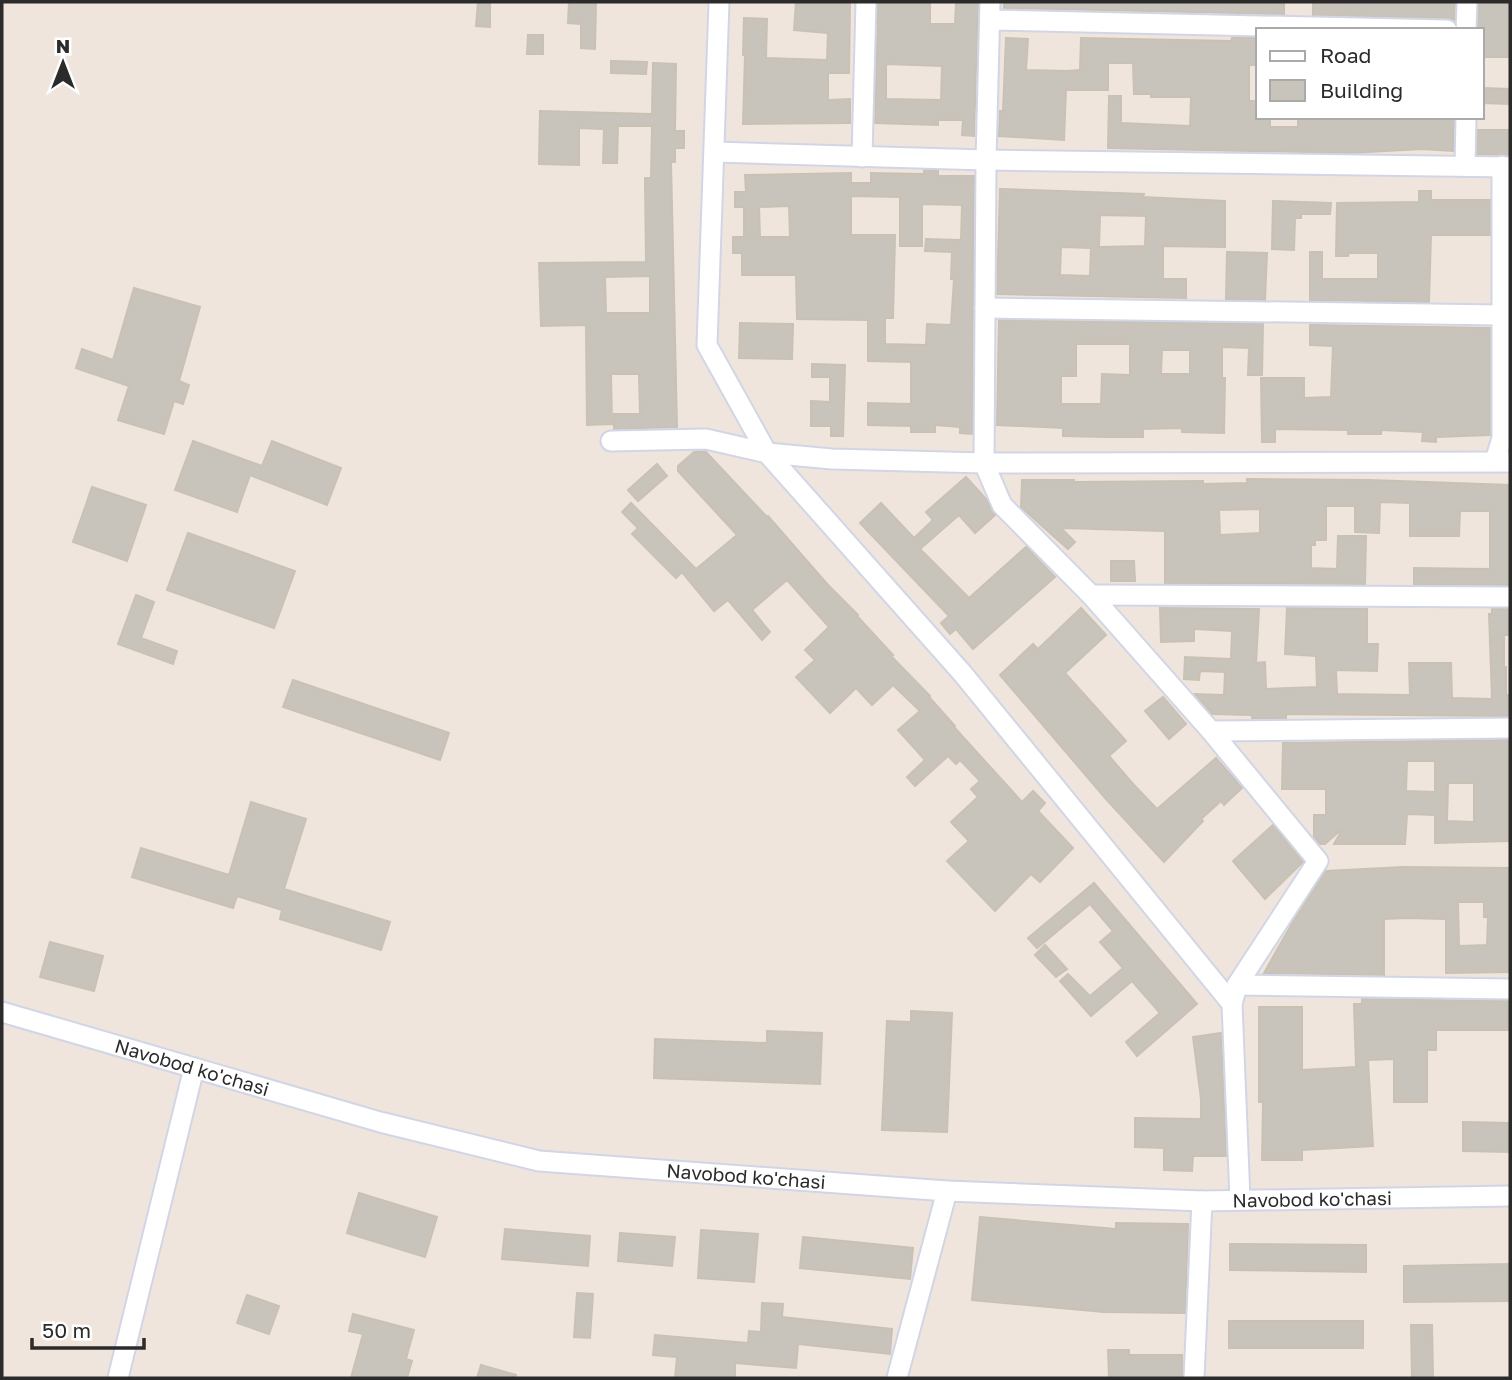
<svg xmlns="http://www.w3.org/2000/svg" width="1512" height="1380" font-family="'Golos Text',sans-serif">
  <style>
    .building { fill: #c9c4bb; stroke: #cac1b5; stroke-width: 2; fill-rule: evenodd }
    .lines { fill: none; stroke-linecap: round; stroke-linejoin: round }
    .minor-casing { stroke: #d1d6e6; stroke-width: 23 }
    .minor { stroke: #fff; stroke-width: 19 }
    .labels { text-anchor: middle; stroke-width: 5; stroke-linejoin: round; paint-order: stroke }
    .street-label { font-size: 19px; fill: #2b2b2b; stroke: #fff }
  </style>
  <rect width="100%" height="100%" fill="#efe5dc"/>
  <g class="building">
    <path d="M478,2H490V27L476,26Z"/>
    <path d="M569,2H596L595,49L581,48V24L568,23Z"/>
    <path d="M796,2H850L849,73H828V100L850,99V123L743,124L745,55H743L744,18L767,19L766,58L827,60L828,33L794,30Z"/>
    <path d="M878,2H930V24H955L956,2H978L974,136L962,135L963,120H938V125L875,123ZM886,64L942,66L941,100L886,99Z"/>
    <path d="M1004,2H1284V14L1004,8Z"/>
    <path d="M1313,2H1455L1454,20L1447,18L1313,15Z"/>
    <path d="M1479,2H1510V57H1482V30H1478Z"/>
    <path d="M528,35H543V54H527Z"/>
    <path d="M1006,38L1028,39L1026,70L1067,71L1080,70L1081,38L1231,41L1232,38H1258V65H1249V101H1258V117H1270V127H1298V117H1454L1453,151L1422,149L1350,153L1108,148L1109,96H1121V123L1190,126L1191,97H1151V94H1134L1133,63H1108V90H1066L1064,140L999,136L1000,111H1003Z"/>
    <path d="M611,61L647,62L646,74L611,73Z"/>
    <path d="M653,63L676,64L675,131H684V148H675V162H671L677,427L614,429V414H640L639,374H611L612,424L587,425L586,325L541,326L539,263L646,262L645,178H651L652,126H618L617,163H603L604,129L579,128V165L539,164L540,111L652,114ZM650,276V313H606L605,277Z"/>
    <path d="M1482,88L1510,89V104L1482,103Z"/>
    <path d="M1478,130H1510V155L1477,154Z"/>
    <path d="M924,170L938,171V176H974L972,434L960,433V427L935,425V432H911V426L868,425V403L911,404V362L868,361V320L797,319L796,275H742V253H733V237H744V207H735V192H746L745,175L851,173V183H871V173L924,174ZM851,196L900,197V246H922V204L962,205L961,240L926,239L925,251L952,252L951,279H954L951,325L927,324L926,345L885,344V318H893L895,235H851ZM789,206L790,237H760L759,207Z"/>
    <path d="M1000,189L1144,194L1143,197L1225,201V247L1163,246V279H1186V298L997,294ZM1100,215L1146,216L1145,246L1099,247ZM1061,247L1091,248L1090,276L1060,275Z"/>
    <path d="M1419,191H1431V200H1490V235H1431L1429,302L1310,300V252H1322V279H1378V253H1349L1348,256H1336L1337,203L1419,202Z"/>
    <path d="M1273,201L1331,203L1330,214H1301V218H1295L1294,250L1272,249Z"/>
    <path d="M1227,252L1267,253L1265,300L1226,299Z"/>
    <path d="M134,288L200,307L179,381L189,385L183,404L174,401L164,434L118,420L129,386L76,368L82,349L113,360Z"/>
    <path d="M999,320L1263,324L1262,375H1248L1249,348L1222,347V378H1225L1224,433L1182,432V428L1143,429V437H1106L1063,436V428L997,425ZM1076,344H1130V375L1102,374L1101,404H1061V376H1076ZM1162,350H1190V374H1161Z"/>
    <path d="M740,323L793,324L792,359L739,358Z"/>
    <path d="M1310,325L1490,328V435L1436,437V442L1422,441L1423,432L1381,430V434H1348V430L1275,429V442H1262L1261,378H1304V398L1331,397L1333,346L1310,345Z"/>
    <path d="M812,364L845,365L843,436H831V426H811V401L830,402V377H812Z"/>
    <path d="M193,441L262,466L272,441L341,468L327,505L250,475L237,512L175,490Z"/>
    <path d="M705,451L767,517L768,516L828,585L858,615L857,616L893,655L891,656L930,696L929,697L955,726L954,727L1022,802L1033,791L1045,803L1038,811L1073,848L1040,882L1031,874L995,911L947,861L969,841L951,822L978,797L971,789L980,781L960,760L956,764L948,756L915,786L907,777L925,760L898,730L920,711L893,685L872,705L856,688L830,713L796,677L815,660L805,650L829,627L787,580L752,610L770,632L762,640L728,600L714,611L682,572L676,578L632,534L638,528L622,512L631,503L696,569L737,535L678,471V466L694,452Z"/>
    <path d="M657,464L667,476L638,501L628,490Z"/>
    <path d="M966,477L987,500L995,515L975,533L959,515L920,549L969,598L1026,547L1055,577L973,649L956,629L950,634L941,623L949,616L860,523L881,503L914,538L933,520L926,512Z"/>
    <path d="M1247,479L1370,480L1510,485V585L1414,584V568L1490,569V511H1460L1459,536H1410V503L1380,502L1379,533L1355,532V506H1326V540H1315V545H1311V568L1337,569L1338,536H1366L1365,584L1165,583V531L1061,528L1075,542L1068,549L1021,507L1022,480H1074V482L1203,481V484L1247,483ZM1260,509V533L1220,535L1219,510Z"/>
    <path d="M92,487L146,505L127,561L73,542Z"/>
    <path d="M188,533L295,571L274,628L167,590Z"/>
    <path d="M1111,561H1134L1135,581H1111Z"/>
    <path d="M136,595L154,602L141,638L177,651L173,664L118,644Z"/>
    <path d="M1081,608L1106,635L1065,673L1126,741L1109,756L1134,785L1157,809L1216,758L1242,788L1224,805L1221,801L1201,819L1203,821L1164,862L1106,799L1000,675L1033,644L1038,649Z"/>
    <path d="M1160,608L1259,609L1256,663L1265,662L1266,689L1317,687L1316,656L1285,654L1287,608L1367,609V644H1378L1377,671L1336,670L1337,694L1410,695L1409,663H1451L1452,698L1492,699L1489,614H1492V609H1510V635H1504V667H1506V695H1510V716L1286,714V718H1252V715L1212,714L1195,694L1224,695L1225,672L1200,671L1199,680L1184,679L1185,657L1231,659L1232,631L1194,629V641L1161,642Z"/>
    <path d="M293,680L449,733L440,760L283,707Z"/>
    <path d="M1163,697L1186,724L1169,739L1145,711Z"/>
    <path d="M1510,740V841L1435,843V815L1407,814L1405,844H1334L1343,828L1325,844H1320L1314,837V815H1326V789H1282L1283,743ZM1407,761H1435V792L1406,791ZM1448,783H1474V822L1447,821Z"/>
    <path d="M251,802L306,819L284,889L390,922L381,950L280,919L282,910L237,896L233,908L132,877L141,848L229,875Z"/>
    <path d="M1273,825L1303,862L1265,899L1233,861Z"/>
    <path d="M1403,867L1510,868V972L1446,973V919L1407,918L1384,919V975L1264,973L1294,920L1326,871ZM1458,902H1484V917H1488L1487,945L1459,946Z"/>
    <path d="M1094,883L1197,1004L1137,1056L1126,1042L1160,1013L1132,981L1091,1016L1060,981L1068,974L1090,996L1123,968L1100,942L1113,931L1090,904L1037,948L1028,938Z"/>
    <path d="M50,942L103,956L94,991L40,977Z"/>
    <path d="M1045,945L1067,969L1056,977L1035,955Z"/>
    <path d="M1362,999L1508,1001V1030H1436V1050H1427V1102H1394V1059L1368,1060L1373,1146L1302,1150V1160H1262L1263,1102H1259V1007H1302V1070L1356,1067L1354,1004H1362Z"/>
    <path d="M911,1011L952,1013L947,1132L882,1130L887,1021L911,1022Z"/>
    <path d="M767,1031L822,1033L820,1084L654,1078L655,1039L767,1043Z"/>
    <path d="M1221,1033L1226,1156H1193L1192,1171L1164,1170V1148L1135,1147V1118L1201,1119V1099L1193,1037Z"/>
    <path d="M1463,1122L1510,1123V1152L1463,1151Z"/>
    <path d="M359,1193L437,1217L425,1257L347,1233Z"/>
    <path d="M980,1217L1116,1229V1223L1188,1224L1185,1313L1104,1312L972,1300Z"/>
    <path d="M505,1229L590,1236L588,1266L502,1259Z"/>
    <path d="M701,1230L758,1234L754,1282L698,1278Z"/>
    <path d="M620,1233L675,1237L672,1266L618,1261Z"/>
    <path d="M803,1237L913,1248L910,1279L800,1268Z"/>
    <path d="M1230,1244L1366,1245V1272L1230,1270Z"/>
    <path d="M1510,1264V1301L1404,1302V1266Z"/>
    <path d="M577,1293L593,1294L590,1338L574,1337Z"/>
    <path d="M247,1295L279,1306L269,1334L237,1323Z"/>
    <path d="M762,1303L783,1304L782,1317L892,1329L890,1354L798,1344L796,1368L735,1363V1378H675L677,1357L653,1355L655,1335L748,1343L749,1331L761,1332Z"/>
    <path d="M353,1314L414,1330L406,1359L412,1361L407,1378H351L363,1334L349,1331Z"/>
    <rect x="1229" y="1321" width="134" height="27"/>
    <path d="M1411,1325H1432L1433,1378H1412Z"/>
    <path d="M1108,1350H1129V1355H1182V1378H1109Z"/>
    <path d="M481,1365L516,1375L515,1378H477Z"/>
  </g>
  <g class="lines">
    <g class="minor-casing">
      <g id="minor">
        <path d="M719,2L707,345L767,453L963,674L1232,1004L1240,1199"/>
        <path d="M990,2L986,160L984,463L1002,505L1091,595L1211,731L1318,861L1237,985L1232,1004"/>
        <path d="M990,20L1447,30"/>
        <path d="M1466,30L1467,2"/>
        <path d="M715,152L986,160L1510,167"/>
        <path d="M862,157L866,2"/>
        <path d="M1465,166L1466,117"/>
        <path d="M985,308L1502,315"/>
        <path d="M611,441L706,439L767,453L832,459L984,463L1510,462"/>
        <path d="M1495,461L1502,438V166"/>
        <path d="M1091,595L1510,597"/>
        <path d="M1211,731L1510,728"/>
        <path d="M1237,985L1510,989"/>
        <path id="s1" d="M2,1012L380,1122L539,1161L947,1191L1202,1201L1510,1196"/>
        <path d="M118,1378L194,1068"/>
        <path d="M897,1378L947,1191"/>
        <path d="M1194,1378L1202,1201"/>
      </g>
    </g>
    <use href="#minor" class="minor"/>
  </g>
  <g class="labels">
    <g class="street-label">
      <text dy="7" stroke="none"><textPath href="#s1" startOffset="198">Navobod ko'chasi</textPath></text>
      <text dy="7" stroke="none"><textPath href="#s1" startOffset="765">Navobod ko'chasi</textPath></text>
      <text dy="7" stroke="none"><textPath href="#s1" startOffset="1332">Navobod ko'chasi</textPath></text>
    </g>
  </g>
  <rect width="1512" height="1380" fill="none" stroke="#2b2b2b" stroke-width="7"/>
  <rect x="1256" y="28" width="228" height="91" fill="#ffffff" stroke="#aaaaaa" stroke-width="2"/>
  <rect x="1270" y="51" width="35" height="10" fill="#ffffff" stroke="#aaaaaa" stroke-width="2"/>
  <text x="1320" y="63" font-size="21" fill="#2b2b2b">Road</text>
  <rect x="1270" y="80" width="35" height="21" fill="#c9c4bb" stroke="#aaaaaa" stroke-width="2"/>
  <text x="1320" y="98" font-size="21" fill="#2b2b2b">Building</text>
  <g transform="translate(63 63)" stroke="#ffffff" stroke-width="5" paint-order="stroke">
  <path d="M0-5L12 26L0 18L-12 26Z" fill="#2b2b2b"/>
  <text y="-10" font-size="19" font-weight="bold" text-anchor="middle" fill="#2b2b2b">N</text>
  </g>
  <path d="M32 1338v10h112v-10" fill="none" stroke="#2b2b2b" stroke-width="3.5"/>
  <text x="42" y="1338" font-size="21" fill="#2b2b2b" stroke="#ffffff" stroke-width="5" paint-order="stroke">50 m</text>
</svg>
